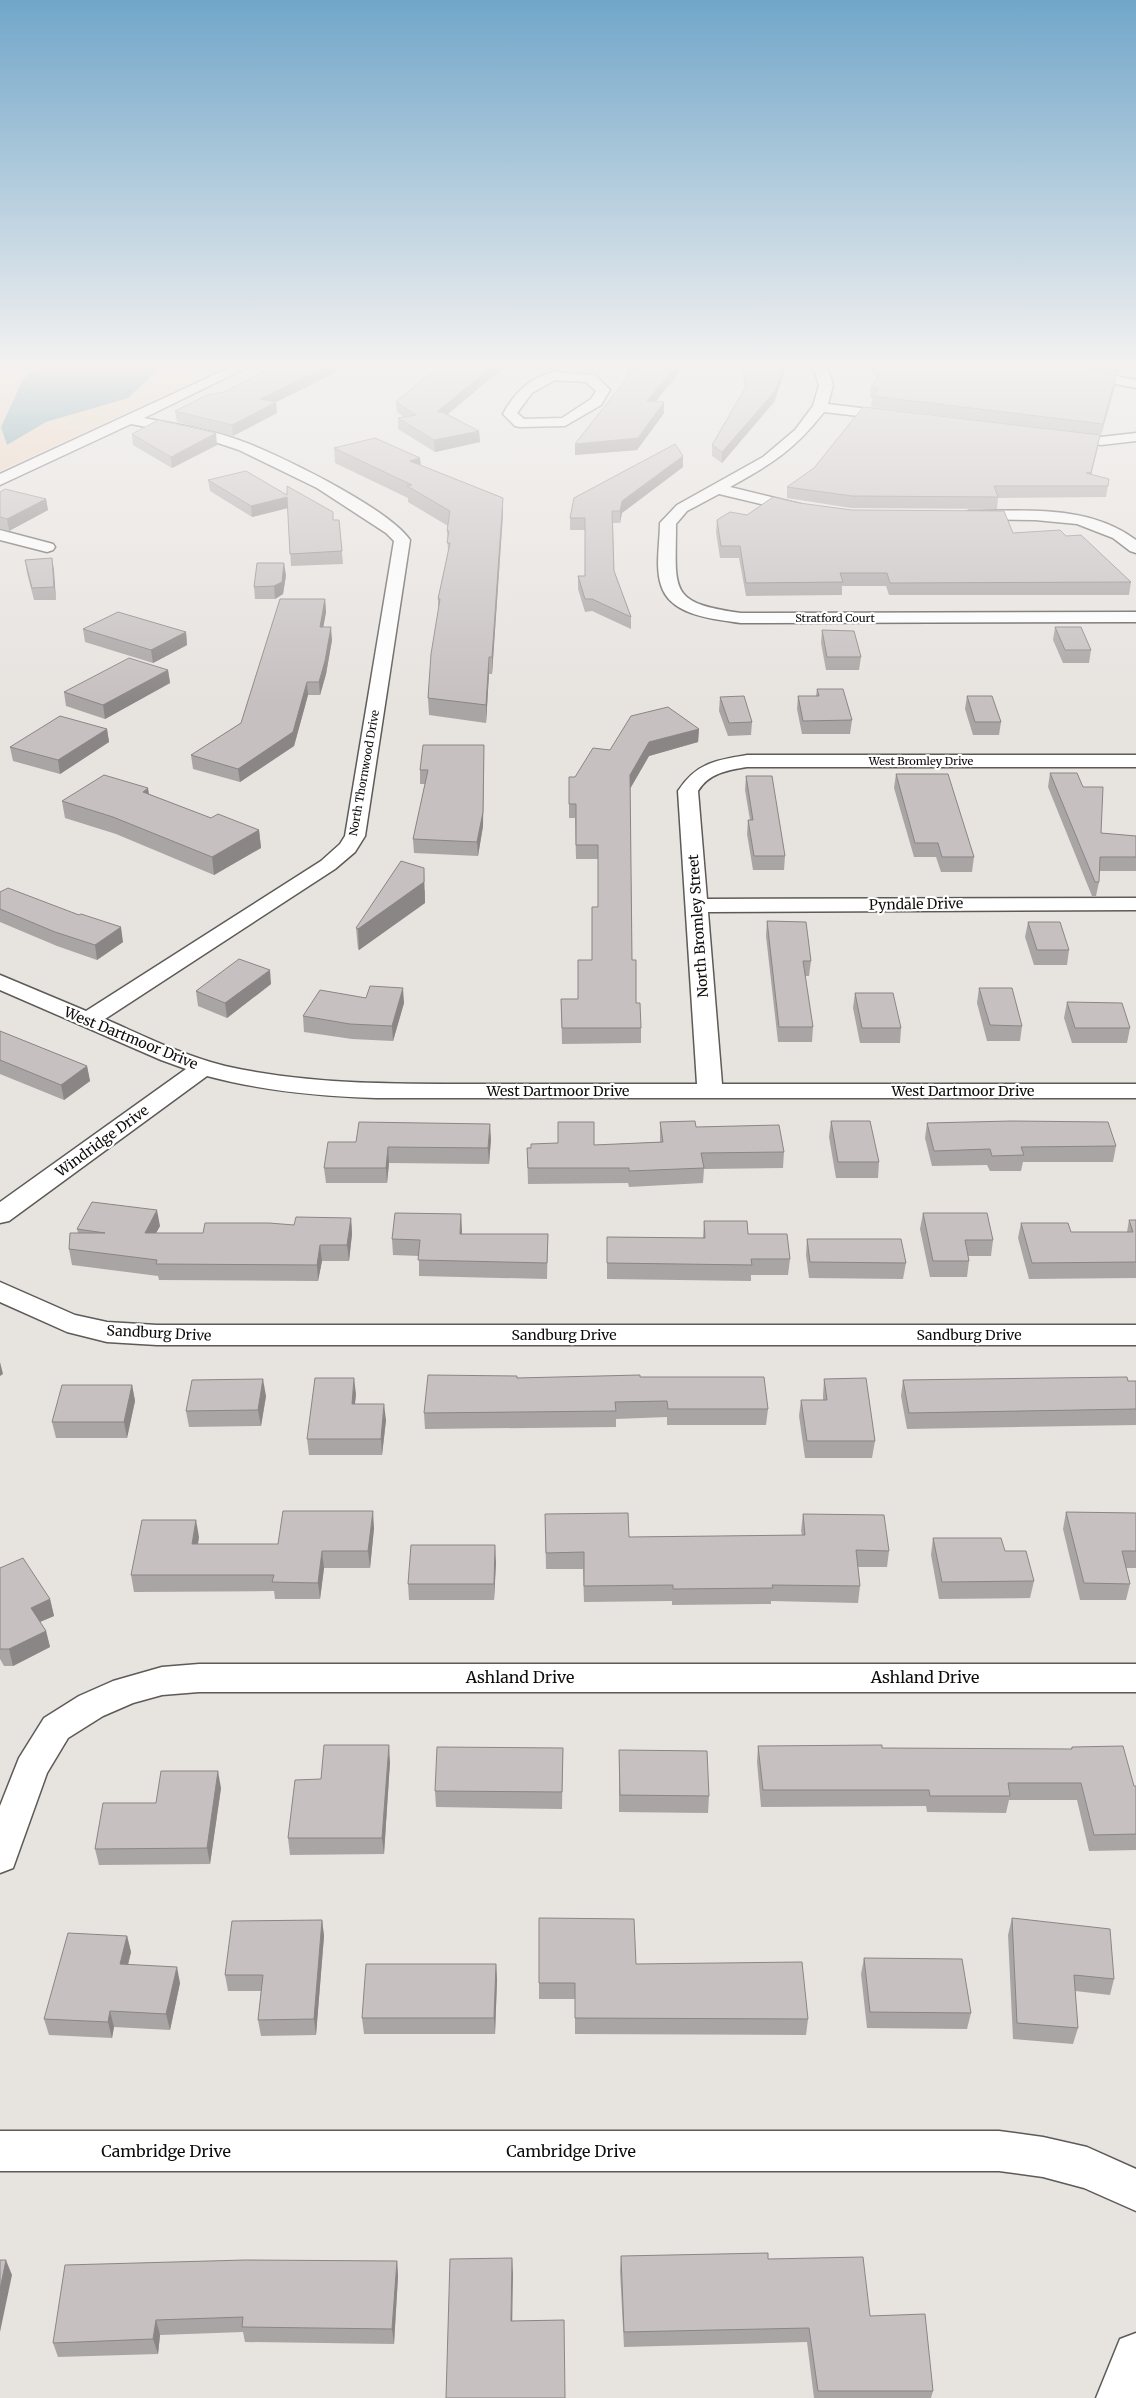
<svg xmlns="http://www.w3.org/2000/svg" width="1136" height="2398" font-family="Merriweather,serif">
  <style>
    .green { fill: #ebcfb2 }
    .water { fill: #5e909a }
    .lines { fill: none; stroke-linecap: round; stroke-linejoin: round }
    .minor-casing { stroke: #5d5a57; stroke-width: 3 }
    .minor { fill: #fff; fill-rule: evenodd }
    .wall { fill: #aaa5a5 }
    .shaded-wall { fill: #8b8686 }
    .building { fill: #c6c0c0; stroke: #8b8686 }
    .labels { text-anchor: middle; stroke-width: 4.5; stroke-linejoin: round; paint-order: stroke }
    .far-street-label { font-size: 11px; fill: #0e0c0b; stroke: #fff }
    .street-label { font-size: 14px; fill: #0e0c0b; stroke: #fff }
    .near-street-label { font-size: 16px; fill: #0e0c0b; stroke: #fff }
  </style>
  <rect width="100%" height="100%" fill="#e7e3df"/>
  <path class="green" d="M0,367H39L23,379L1,427L7,445L46,422L128,398L161,367H226L0,471Z"/>
  <path class="water" d="M39,367H161L128,398L46,422L7,445L1,427L23,379Z"/>
  <g class="lines">
    <g class="minor-casing">
      <g id="minor">
        <path d="M231,367H248L144,418C174,424 204,428 233,438C273,451 387,507 410,540L365,836L355,852L335,869L105,1019C144,1036 184,1056 225,1066C305,1084 385,1084 466,1084C543,1084 620,1084 697,1084L678,791C696,763 716,760 747,755H1136V767H747C728,770 709,773 698,791L707,899L1136,898V910L708,912L722,1084H1136V1098H376C319,1096 263,1091 207,1076L9,1221L0,1223V1202L186,1069L161,1060L0,990V975L86,1011L321,861L340,844L345,836L394,541L386,533L317,488L239,450L203,438L131,424L0,485V474Z"/>
        <path d="M813,367H827L833,385L828,404L893,412L900,416L893,420L824,412C794,450 772,464 730,487L808,506L811,509L808,512L803,514L719,494L687,511L676,524C676,590 667,603 741,613L1136,612V622L741,623C714,619 670,616 661,585C655,567 660,542 660,523L677,505L763,457L795,430L813,406L819,385Z"/>
        <path d="M1044,367H1070L1136,380V388L1051,371Z"/>
        <path d="M553,372L595,375L610,390L601,405L565,426L520,427L515,426L503,414C514,393 530,378 553,372ZM555,380L586,382L596,391L591,399L562,418L524,419L517,413L532,393Z"/>
        <path d="M1064,432L1101,437L1136,433V441L1101,445L1059,439L1057,436Z"/>
        <path d="M969,511C1025,511 1088,504 1136,540V553L1130,551L1113,538L1077,524L1035,520L963,519L961,516L963,513Z"/>
        <path d="M0,530L53,544L55,547L53,550L47,552L0,540Z"/>
        <path d="M0,1282L75,1315L107,1322L157,1325H1136V1345H157L107,1342L67,1332L0,1302Z"/>
        <path d="M199,1664H1136V1692H199L162,1695L133,1703L103,1716L68,1738L47,1773L13,1868L0,1873V1806L19,1758L44,1718L79,1696L113,1681L162,1667Z"/>
        <path d="M0,2131H999L1043,2137L1087,2147L1136,2169V2211L1084,2188L1043,2177L999,2171H0Z"/>
        <path d="M1136,2333V2398H1096L1120,2339Z"/>
      </g>
    </g>
    <use href="#minor" class="minor"/>
  </g>
  <g class="wall">
    <path d="M273,367H347L276,402L277,413L233,436L177,422L175,411L224,392Z"/>
    <path d="M438,367H504L448,414L479,431L480,442L435,452L398,429V418L404,417L397,412L396,402Z"/>
    <path d="M613,367H684L655,401L664,413L637,450L575,455V444L627,378V369Z"/>
    <path d="M741,367H785V371L774,402L722,463L712,456V445L745,389Z"/>
    <path d="M867,367H1076L1115,386L1101,435L871,407L872,398H870L871,387L877,378Z"/>
    <path d="M1079,367H1120L1118,374Z"/>
    <path d="M132,434L217,445L172,468L133,445Z"/>
    <path d="M1100,435L1098,447L1091,474L1109,479L1106,497L998,498L997,509L851,508L787,498V487Z"/>
    <path d="M334,448L420,458L421,465L503,498V514L492,674H489L486,723L429,715L428,698L438,611V599L448,552L447,531L448,526L408,502V498L335,463Z"/>
    <path d="M683,467L622,513L620,523H613L614,571L631,617V629L592,611L585,612L578,589V576H585V530H570V518Z"/>
    <path d="M208,480L287,495L333,520H339L343,564L291,566L288,508L252,517L210,491Z"/>
    <path d="M0,492L46,499L48,510L9,531L0,529Z"/>
    <path d="M799,503L1013,533L1066,536L1131,582L1129,595H889L886,586H842V595L746,596L739,558H720L716,532L717,520L747,515Z"/>
    <path d="M52,558L56,600H34L27,573L25,560Z"/>
    <path d="M286,575L283,594L275,599H255L254,587Z"/>
    <path d="M325,599L326,612L323,627L332,640L326,674L320,695H308L294,746L240,782L193,769L191,755L241,723Z"/>
    <path d="M1055,627L1091,650L1089,663H1063L1053,640Z"/>
    <path d="M83,629L186,632L187,645L153,663L85,642Z"/>
    <path d="M822,630L861,657L859,670H826L821,643Z"/>
    <path d="M168,670L170,683L105,719L66,706L64,692Z"/>
    <path d="M817,689L852,720L850,734H802L797,709L798,696H816Z"/>
    <path d="M967,696L1001,722L999,735H973L965,709Z"/>
    <path d="M720,697L752,722L751,735L728,736L719,711Z"/>
    <path d="M107,729L109,742L60,774L13,761L10,747Z"/>
    <path d="M699,729L698,742L649,756L630,788L632,960L636,1003L641,1028V1043L562,1044L561,999H578L592,960L598,907V859H576L575,818H569V777H575L610,750Z"/>
    <path d="M484,745L483,826L478,856L414,853L413,839L425,784H420V770Z"/>
    <path d="M1050,773L1101,833L1136,836V871H1099V882L1096,896H1092L1048,787Z"/>
    <path d="M896,774L974,857L972,872H941L936,857H914L894,788Z"/>
    <path d="M746,776L785,856L784,870H753L747,834L748,820H750L745,790Z"/>
    <path d="M149,794L211,818L259,830L261,848L214,875L116,834L65,818L62,801Z"/>
    <path d="M425,890V903L359,950L358,949L356,928Z"/>
    <path d="M0,892L123,942L97,960L57,946L0,922Z"/>
    <path d="M767,921L811,961L809,976H805L813,1027L812,1042H778L766,936Z"/>
    <path d="M1028,922L1069,950L1067,965H1034L1025,937Z"/>
    <path d="M271,984L227,1018L198,1006L196,991Z"/>
    <path d="M979,988L1022,1026L1020,1041H987L977,1003Z"/>
    <path d="M855,993L901,1028L900,1043H860L853,1008Z"/>
    <path d="M1067,1002L1130,1028L1127,1043H1072L1064,1018Z"/>
    <path d="M404,1003L393,1041L352,1039L304,1032L303,1016Z"/>
    <path d="M0,1031L87,1066L90,1081L64,1100L0,1074Z"/>
    <path d="M831,1121L879,1162L878,1178H836L829,1137Z"/>
    <path d="M660,1122L696,1127L784,1152L783,1168L704,1169L703,1183L629,1187L628,1183L528,1184L527,1148L558,1143L594,1145L660,1142Z"/>
    <path d="M927,1123L1116,1146L1113,1162H1023L1021,1171H990L987,1165L932,1166L925,1138Z"/>
    <path d="M491,1139L489,1164L389,1163L387,1183H326L324,1168L356,1142Z"/>
    <path d="M923,1213L993,1240L991,1256H968L969,1261L967,1277H930L920,1229Z"/>
    <path d="M351,1218L352,1234L349,1261H322L318,1281L159,1280L158,1276L72,1265L69,1249L78,1233L77,1229L160,1226L156,1233H203L294,1225Z"/>
    <path d="M1129,1220H1136V1278L1029,1279L1018,1238L1021,1223L1071,1232H1127Z"/>
    <path d="M704,1221L748,1234L790,1259L788,1275H751V1281L607,1279V1237L703,1238Z"/>
    <path d="M462,1230V1234H548L547,1279L419,1276V1256L393,1255L392,1239Z"/>
    <path d="M807,1239L906,1263L903,1279L809,1278L806,1255Z"/>
    <path d="M640,1377L768,1409L766,1425H667V1417L616,1419V1427L425,1429L424,1413L517,1378Z"/>
    <path d="M824,1379L875,1441L872,1458H805L799,1416L801,1400H823V1395Z"/>
    <path d="M903,1380L1136,1381V1425L907,1429L901,1396Z"/>
    <path d="M132,1385L135,1401L127,1438H56L52,1422Z"/>
    <path d="M356,1394L355,1404L386,1420L382,1455H309L307,1439Z"/>
    <path d="M266,1396L261,1426L189,1427L186,1411Z"/>
    <path d="M1066,1512L1136,1513V1568H1126L1130,1584L1126,1600H1080L1063,1529Z"/>
    <path d="M545,1514L629,1537L802,1535L801,1531L803,1514L889,1551L887,1567H858L860,1586L858,1603L771,1601V1604L672,1605V1601L584,1602L583,1569H546Z"/>
    <path d="M374,1528L370,1568H324L320,1599H275L274,1591L134,1592L131,1575L199,1537L198,1544H278Z"/>
    <path d="M933,1538L1005,1551L1034,1581L1030,1598L939,1599L931,1555Z"/>
    <path d="M496,1562L494,1600H409L408,1584Z"/>
    <path d="M0,1568L50,1599L54,1616L40,1622L46,1631L50,1647L13,1666H4L0,1659Z"/>
    <path d="M758,1746L882,1748L1071,1749L1072,1747L1134,1786H1136V1850L1089,1851L1077,1800H1009L1006,1813L927,1812L926,1806L761,1807L757,1762Z"/>
    <path d="M563,1748L562,1809L436,1807L435,1791Z"/>
    <path d="M619,1750L709,1796L708,1813L619,1812Z"/>
    <path d="M390,1762L384,1854L290,1855L288,1838L321,1779Z"/>
    <path d="M221,1788L210,1864L99,1865L95,1849L156,1803Z"/>
    <path d="M1012,1918L1114,1979L1110,1995L1075,1991L1078,2028L1073,2044L1013,2039L1008,1935Z"/>
    <path d="M322,1920L324,1936L316,2035L261,2036L258,2020L261,1991H228L225,1975Z"/>
    <path d="M127,1936L131,1952L128,1965L180,1983L170,2030L114,2027L112,2038L49,2035L44,2019Z"/>
    <path d="M864,1958L971,2013L967,2029L867,2028L861,1974Z"/>
    <path d="M496,1964L497,1980L495,2034H364L362,2018Z"/>
    <path d="M636,1964L808,2019L806,2035L575,2034V1999H539V1983Z"/>
    <path d="M621,2256L768,2259L870,2316L933,2391L931,2398H814L807,2342L624,2347L620,2271Z"/>
    <path d="M397,2261L398,2276L394,2344L245,2342L243,2332L160,2335L158,2354L58,2357L53,2343Z"/>
  </g>
  <g class="shaded-wall">
    <path d="M325,367H347L276,402L277,413L233,436L232,425L260,399Z"/>
    <path d="M491,367H504L437,423V412Z"/>
    <path d="M675,367H684L647,412V401Z"/>
    <path d="M784,367H785V371L774,402L722,463V452Z"/>
    <path d="M1116,375L1115,386L1101,435L1103,424Z"/>
    <path d="M664,402V413L637,450L575,455V444Z"/>
    <path d="M479,431L480,442L435,452L434,440Z"/>
    <path d="M216,433L217,445L172,468L171,457Z"/>
    <path d="M1100,435L1098,447L1089,484L1086,473Z"/>
    <path d="M683,456V467L622,513L620,523V511L622,501Z"/>
    <path d="M420,458L421,474L410,461Z"/>
    <path d="M287,497L288,508L252,517L251,506Z"/>
    <path d="M503,498V514L492,674V657Z"/>
    <path d="M46,499L48,510L9,531L7,519Z"/>
    <path d="M52,558L54,570L56,600L54,587Z"/>
    <path d="M284,563L286,575L283,594L275,599L274,586Z"/>
    <path d="M325,599L326,612L321,640L320,627Z"/>
    <path d="M331,627L332,640L326,674L320,695L319,682Z"/>
    <path d="M186,632L187,645L153,663L151,650Z"/>
    <path d="M489,657V674L486,723V705Z"/>
    <path d="M168,670L170,683L105,719L103,705Z"/>
    <path d="M307,682L308,695L294,746L240,782L238,769Z"/>
    <path d="M107,729L109,742L60,774L58,760Z"/>
    <path d="M699,729L698,742L649,756L630,789V775L649,742Z"/>
    <path d="M484,745L483,826L478,856L477,842Z"/>
    <path d="M148,788L151,806L143,792Z"/>
    <path d="M259,830L261,848L214,875L212,857Z"/>
    <path d="M424,868L425,903L359,950L358,929Z"/>
    <path d="M121,927L123,942L97,960L95,945Z"/>
    <path d="M270,970L271,984L227,1018L225,1003Z"/>
    <path d="M403,988L404,1003L393,1041L392,1026Z"/>
    <path d="M87,1066L90,1081L64,1100L61,1085Z"/>
    <path d="M490,1124L491,1139L489,1164L488,1148Z"/>
    <path d="M388,1147L389,1163L387,1183L386,1168Z"/>
    <path d="M157,1210L160,1226L147,1249L145,1233Z"/>
    <path d="M461,1214L462,1230L460,1250V1234Z"/>
    <path d="M351,1218L352,1234L349,1261L347,1245Z"/>
    <path d="M320,1245L322,1261L318,1281L317,1265Z"/>
    <path d="M0,1362L3,1374L0,1376Z"/>
    <path d="M354,1378L356,1394L353,1420L352,1404Z"/>
    <path d="M263,1379L266,1396L261,1426L258,1410Z"/>
    <path d="M132,1385L135,1401L127,1438L124,1422Z"/>
    <path d="M384,1404L386,1420L382,1455L381,1439Z"/>
    <path d="M373,1511L374,1528L370,1568L368,1551Z"/>
    <path d="M196,1520L199,1537L195,1560L192,1544Z"/>
    <path d="M495,1545L496,1562L494,1600V1584Z"/>
    <path d="M322,1551L324,1568L320,1599L318,1583Z"/>
    <path d="M50,1599L54,1616L35,1624L31,1608Z"/>
    <path d="M46,1631L50,1647L13,1666L9,1649Z"/>
    <path d="M389,1745L390,1762L384,1854L382,1838Z"/>
    <path d="M218,1771L221,1788L210,1864L207,1848Z"/>
    <path d="M322,1920L324,1936L316,2035L314,2019Z"/>
    <path d="M127,1936L131,1952L124,1980L120,1964Z"/>
    <path d="M496,1964L497,1980L495,2034L494,2018Z"/>
    <path d="M177,1967L180,1983L170,2030L166,2014Z"/>
    <path d="M110,2011L114,2027L112,2038L108,2022Z"/>
    <path d="M512,2258L513,2274L512,2336L511,2321Z"/>
    <path d="M6,2260L12,2275L0,2332V2289Z"/>
    <path d="M397,2261L398,2276L394,2344L392,2329Z"/>
    <path d="M156,2320L160,2335L158,2354L153,2339Z"/>
  </g>
  <g class="building">
    <path d="M273,367H325L260,399L276,402L232,425L175,411L207,395L224,392Z"/>
    <path d="M438,367H491L437,412H442L479,431L434,440L398,418L416,415L396,402Z"/>
    <path d="M628,367H675L647,401L664,402L638,438L575,444L635,368H627Z"/>
    <path d="M743,367H784L775,391L722,452L712,445L747,385Z"/>
    <path d="M877,367H1076L1116,375L1103,424L872,396L879,388L871,387L881,372Z"/>
    <path d="M863,407L1100,435L1091,472L1086,473L1109,479L1108,486H994L998,497L852,496L787,487L814,468Z"/>
    <path d="M158,420L216,433L171,457L132,434Z"/>
    <path d="M375,438L420,458L410,461L503,498L492,657H489L486,705L428,698L431,654L440,599H438L450,543H447L449,531H447L450,511L407,486L412,485L334,448Z"/>
    <path d="M675,444L683,456L622,501L620,511H612L614,571L631,617L592,599H585L578,576H585V518H570L574,498Z"/>
    <path d="M246,471L287,495V486L333,512V520H339L342,551L290,554L287,497L251,506L208,480Z"/>
    <path d="M5,489L46,499L7,519L0,517V492Z"/>
    <path d="M773,497L799,503L852,510L1004,511L1013,533L1060,530L1066,536L1081,535L1131,582L890,583L887,573H840L843,582L746,583L740,546H721L717,520L730,512L747,515Z"/>
    <path d="M52,558L54,587L32,588L25,560Z"/>
    <path d="M257,563H284L282,582L274,586L254,587Z"/>
    <path d="M280,599H325L320,627H331L325,661L319,682H307L293,732L238,769L191,755L241,723Z"/>
    <path d="M118,612L186,632L151,650L83,629Z"/>
    <path d="M1055,627H1081L1091,650H1065Z"/>
    <path d="M822,630L854,631L861,657H827Z"/>
    <path d="M129,658L168,670L103,705L64,692Z"/>
    <path d="M817,689H843L852,720L803,721L798,696H819Z"/>
    <path d="M744,696L752,722L729,723L720,697Z"/>
    <path d="M967,696H992L1001,722H975Z"/>
    <path d="M668,707L699,729L649,742L630,775L632,960H636V1003H640L641,1028H562L561,999H578V960H592V907H598V845H576V804H569V777H575L593,748L610,750L631,716Z"/>
    <path d="M60,716L107,729L58,760L10,747Z"/>
    <path d="M423,745H484L483,812L477,842L413,839L428,770H420Z"/>
    <path d="M1050,773H1077L1083,787H1103L1101,833L1136,836V857H1100L1099,882H1095Z"/>
    <path d="M896,774H948L974,857H942L938,843H915Z"/>
    <path d="M104,775L148,788L143,792L211,818L218,814L259,830L212,857L113,817L62,801Z"/>
    <path d="M746,776H772L785,856H754L748,820H753Z"/>
    <path d="M401,861L424,868V882L358,929L356,928Z"/>
    <path d="M8,888L79,915L81,914L121,927L95,945L55,932L0,909V892Z"/>
    <path d="M767,921L806,922L811,961H803L813,1027H779Z"/>
    <path d="M1028,922H1060L1069,950H1037Z"/>
    <path d="M239,959L270,970L225,1003L196,991Z"/>
    <path d="M370,986L403,988L392,1026L350,1024L303,1016L320,990L366,998Z"/>
    <path d="M979,988H1012L1022,1026L990,1025Z"/>
    <path d="M855,993H893L901,1028H862Z"/>
    <path d="M1067,1002L1122,1003L1130,1028H1075Z"/>
    <path d="M0,1031L87,1066L61,1085L0,1060Z"/>
    <path d="M695,1121L696,1127L779,1125L784,1152L701,1153L704,1168L629,1171V1168H528L527,1148H531V1144L558,1143V1122H594V1145L663,1142L660,1122Z"/>
    <path d="M831,1121H870L879,1162H838Z"/>
    <path d="M1012,1121L1108,1122L1116,1146L1021,1147L1024,1155L992,1156L990,1149L934,1151L927,1123Z"/>
    <path d="M359,1122L490,1124L488,1148L388,1147L386,1168H324L328,1142H356Z"/>
    <path d="M92,1202L157,1210L145,1233H203L205,1223H269L294,1225L296,1217L351,1218L347,1245H320L317,1265L156,1264L157,1260L69,1249L70,1233H105L77,1229Z"/>
    <path d="M395,1213L461,1214L460,1234H548L547,1263L418,1260L420,1240L392,1239Z"/>
    <path d="M923,1213H987L993,1240H965L969,1261H933Z"/>
    <path d="M1129,1220H1136V1262L1032,1263L1021,1223H1068L1071,1232H1133Z"/>
    <path d="M704,1221H747L748,1234H787L790,1259H751L752,1265L607,1263V1237L705,1238Z"/>
    <path d="M807,1239H901L906,1263L810,1262Z"/>
    <path d="M428,1375L517,1376V1378L640,1375V1377H764L768,1409H668L667,1401L615,1402L616,1411L424,1413Z"/>
    <path d="M1127,1377L1128,1381H1136V1409L909,1413L903,1380Z"/>
    <path d="M315,1378H354L352,1404H384L381,1439H307Z"/>
    <path d="M866,1378L875,1441H807L801,1400H827L824,1379Z"/>
    <path d="M263,1379L258,1410L186,1411L192,1380Z"/>
    <path d="M62,1385H132L124,1422H52Z"/>
    <path d="M283,1511H373L368,1551H322L318,1583L272,1582L274,1575H131L142,1520H196L192,1544H278Z"/>
    <path d="M1066,1512L1136,1513V1551H1122L1130,1584L1084,1583Z"/>
    <path d="M628,1513L629,1537L805,1535L803,1514L884,1515L889,1551L856,1550L860,1586L772,1585L773,1588L673,1589V1585L584,1586V1552L546,1553L545,1514Z"/>
    <path d="M933,1538H1001L1005,1551H1026L1034,1581L942,1582Z"/>
    <path d="M411,1545H495L494,1584H408Z"/>
    <path d="M23,1558L50,1599L31,1608L46,1631L9,1649H0V1568Z"/>
    <path d="M324,1745H389L382,1838H288L295,1780L321,1779Z"/>
    <path d="M882,1745V1748L1072,1749V1747L1123,1746L1134,1786H1136V1834L1094,1835L1081,1783H1008L1010,1796H930L929,1790H763L758,1746Z"/>
    <path d="M437,1747L563,1748L562,1792L435,1791Z"/>
    <path d="M619,1750L707,1751L709,1796L620,1795Z"/>
    <path d="M161,1771H218L207,1848L95,1849L103,1803H156Z"/>
    <path d="M539,1918L634,1919L636,1964L802,1962L808,2019L575,2018V1983H539Z"/>
    <path d="M1012,1918L1110,1929L1114,1979L1074,1975L1078,2028L1017,2023Z"/>
    <path d="M322,1920L314,2019L258,2020L263,1975H225L232,1921Z"/>
    <path d="M68,1933L127,1936L120,1964L177,1967L166,2014L110,2011L108,2022L44,2019Z"/>
    <path d="M864,1958L962,1959L971,2013L870,2012Z"/>
    <path d="M366,1964H496L494,2018H362Z"/>
    <path d="M768,2253V2259L863,2257L870,2316L925,2314L933,2391H818L809,2328L624,2332L621,2256Z"/>
    <path d="M512,2258L511,2321L564,2320L565,2398H446L450,2259Z"/>
    <path d="M0,2260H6L0,2289Z"/>
    <path d="M245,2260L397,2261L392,2329L242,2327L243,2317L156,2320L153,2339L53,2343L65,2265Z"/>
  </g>
  <linearGradient id="sky" x2="0" y2="1"><stop stop-color="#71a6c9"/><stop offset="0.52" stop-color="#f4f2f1"/><stop offset="1" stop-color="#f4f2f1" stop-opacity="0"/></linearGradient>
  <rect width="1136" height="703" fill="url(#sky)"/>
  <g class="labels">
    <g class="far-street-label">
      <text x="835" y="622">Stratford Court</text>
      <text x="921" y="765">West Bromley Drive</text>
      <text transform="translate(364 773) rotate(-80)" y="4">North Thornwood Drive</text>
    </g>
    <g class="street-label">
      <text transform="translate(916 904) rotate(-1)" y="5">Pyndale Drive</text>
      <text transform="translate(698 926) rotate(-94)" y="5">North Bromley Street</text>
      <text transform="translate(131 1038) rotate(22)" y="5">West Dartmoor Drive</text>
      <text x="558" y="1096">West Dartmoor Drive</text>
      <text x="963" y="1096">West Dartmoor Drive</text>
      <text transform="translate(102 1141) rotate(-36)" y="5">Windridge Drive</text>
      <text transform="translate(159 1333) rotate(3)" y="5">Sandburg Drive</text>
      <text x="564" y="1340">Sandburg Drive</text>
      <text x="969" y="1340">Sandburg Drive</text>
    </g>
    <g class="near-street-label">
      <text x="520" y="1683">Ashland Drive</text>
      <text x="925" y="1683">Ashland Drive</text>
      <text x="166" y="2157">Cambridge Drive</text>
      <text x="571" y="2157">Cambridge Drive</text>
    </g>
  </g>
</svg>
